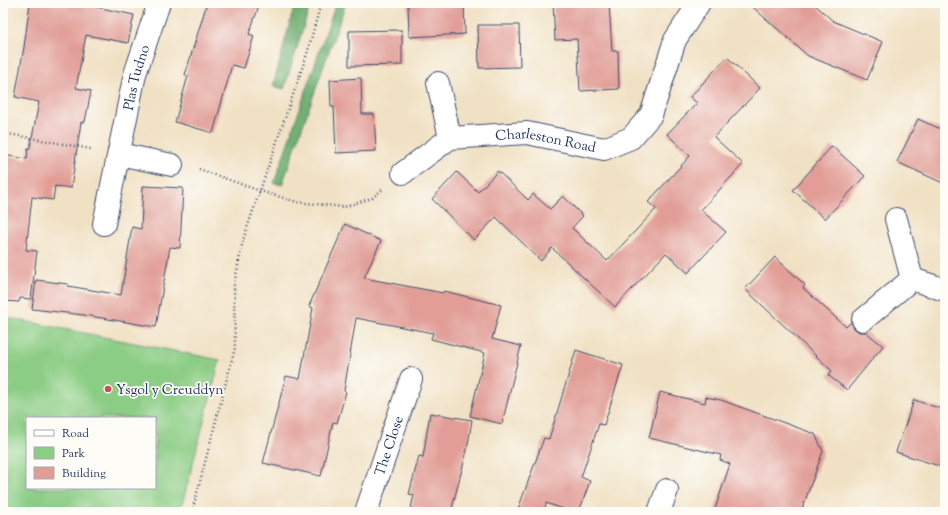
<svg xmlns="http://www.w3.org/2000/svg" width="948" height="515" font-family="'Sorts Mill Goudy',serif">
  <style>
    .green { fill: #8ccd85; stroke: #547e72; fill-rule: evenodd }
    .forest { fill: #71b072; stroke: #467068 }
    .building { fill: #e19d96 }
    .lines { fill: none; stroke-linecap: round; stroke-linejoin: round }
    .street-casing { stroke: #3b4a6d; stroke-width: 24 }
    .path { stroke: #3b4a6d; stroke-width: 2.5; stroke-dasharray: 1 3; stroke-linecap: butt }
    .street { stroke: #fff; stroke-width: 22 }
    .poi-dot { fill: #d1495b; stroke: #fdfcf7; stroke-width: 1.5 }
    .labels { text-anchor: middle; stroke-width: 3.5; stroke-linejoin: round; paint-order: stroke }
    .street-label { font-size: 14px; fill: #1b2f5e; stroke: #fdfcf7 }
    .poi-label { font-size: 14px; fill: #1b2f5e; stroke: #fdfcf7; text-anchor: start }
  </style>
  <rect width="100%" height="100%" fill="#fdfcf7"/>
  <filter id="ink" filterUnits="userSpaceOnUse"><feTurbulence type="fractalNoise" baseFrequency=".025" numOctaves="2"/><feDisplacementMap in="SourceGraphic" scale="8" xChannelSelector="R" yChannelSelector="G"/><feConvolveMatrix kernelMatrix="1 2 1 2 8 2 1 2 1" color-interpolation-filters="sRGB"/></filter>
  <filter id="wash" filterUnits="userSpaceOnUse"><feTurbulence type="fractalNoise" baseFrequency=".012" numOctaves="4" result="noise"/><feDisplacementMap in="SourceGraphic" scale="16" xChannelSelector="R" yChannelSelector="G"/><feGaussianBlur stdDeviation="0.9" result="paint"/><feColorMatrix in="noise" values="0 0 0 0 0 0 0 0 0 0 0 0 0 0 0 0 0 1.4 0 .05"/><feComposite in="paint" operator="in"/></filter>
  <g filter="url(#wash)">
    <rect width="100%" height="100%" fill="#f1e1c4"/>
    <path class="green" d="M3,317L220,360L180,512H3ZM27,418H155V488H27Z"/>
    <g class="forest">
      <path d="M295,3H311L284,89L273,86Z"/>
      <path d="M336,3H346L282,185L274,183Z"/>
    </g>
    <g id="blocks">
      <g class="building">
        <path d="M30,3H77L134,15L128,43L86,35L76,88L91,91L85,122H81L71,188L55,186L53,200L32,197L26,250L37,251L31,299L20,298L19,302L3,301V155L27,159L28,148H30L39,102L15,97L24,47Z"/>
        <path d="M207,3H260L249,34L254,36L244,68L232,65L213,133L175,122L188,76L185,75Z"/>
        <path d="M408,3H464L465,34L409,37Z"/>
        <path d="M553,3H609L612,51H618L619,89L580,91L577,39L555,40Z"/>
        <path d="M748,3H813L833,21L883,42L867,80L808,56Z"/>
        <path d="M478,25H519L520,67L479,68Z"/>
        <path d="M402,30V65L349,66V31Z"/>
        <path d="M727,57L760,88L714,137L743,164L701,210L726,232L688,273L666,253L615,307L552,248L541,261L496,217L474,240L432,199L457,172L478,192L498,171L528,200L533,194L550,209L563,196L583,216L572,228L607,261L656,209L648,202L690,156L667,134L697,103L690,97Z"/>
        <path d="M361,78L362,114H374L376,151L336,153L334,107H331L330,80Z"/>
        <path d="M918,119L945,131V184L897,162Z"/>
        <path d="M832,146L865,176L825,219L793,190Z"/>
        <path d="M143,186L183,188L180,248L170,247L156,327L84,315L32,309L36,280L68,284V286L121,295L132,227L141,229Z"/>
        <path d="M345,224L381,241L364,278L443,293L444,291L501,305L492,339L521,346L502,424L470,416L485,353L431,339L433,333L356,318L344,391L346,392L337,423L333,422L321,476L263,463L286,376L300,379L313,308L309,306Z"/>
        <path d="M775,257L805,285L803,288L846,327L851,322L854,328L859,332H866L883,346L847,390L828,375L832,371L745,289Z"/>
        <path d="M576,350L623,365L604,425L599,424L581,477L590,481L579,512H572L546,503L545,512H517L544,438L549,439Z"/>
        <path d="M660,392L705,403L706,397L721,400L815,434L823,451L801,512H714L730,464L720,460L721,455L649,438Z"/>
        <path d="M914,400L945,410V468L896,452Z"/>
        <path d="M430,413L472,420L467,450L451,512H410L414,495L409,494L419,456L423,457Z"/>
      </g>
    </g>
  </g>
  <g filter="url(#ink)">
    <use href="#blocks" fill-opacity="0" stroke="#3b4a6d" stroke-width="1"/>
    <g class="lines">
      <g class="street-casing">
        <g id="street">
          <path d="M438,83L450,138"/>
          <path d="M119,154L172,165"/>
          <path id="s1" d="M403,173L450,138L527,133L604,149L631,138L651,115L675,40L699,3"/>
          <path d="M896,219L912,279"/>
          <path id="s2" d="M104,224L135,74L159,3"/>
          <path d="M863,320L912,279L945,290"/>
          <path id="s3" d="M366,512L411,379"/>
          <path d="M659,512L667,490"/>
        </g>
      </g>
      <g class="path">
        <path d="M3,133L91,149"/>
        <path d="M199,169L260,191L297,202L344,207L372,198L382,190"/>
        <path d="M192,512L235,348L234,285L243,240L307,54L321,3"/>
      </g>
      <use href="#street" class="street"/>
    </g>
  </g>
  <circle class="poi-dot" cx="108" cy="389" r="4"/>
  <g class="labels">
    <g class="street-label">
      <text dy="5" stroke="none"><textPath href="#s2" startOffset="150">Plas Tudno</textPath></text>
      <text dy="5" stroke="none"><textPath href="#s1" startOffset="155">Charleston Road</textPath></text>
      <text dy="5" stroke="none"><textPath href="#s3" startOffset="70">The Close</textPath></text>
    </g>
    <g class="poi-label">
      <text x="116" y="394">Ysgol y Creuddyn</text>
    </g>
  </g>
  <rect width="948" height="515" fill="none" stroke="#fdfcf7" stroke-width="16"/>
  <rect x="26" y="417" width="130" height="72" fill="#fdfcf7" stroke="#a3aaba"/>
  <rect x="34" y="430" width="20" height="6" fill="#ffffff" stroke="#a3aaba"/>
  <text x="62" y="437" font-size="12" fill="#1b2f5e">Road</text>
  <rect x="34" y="447" width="20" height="12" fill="#8ccd85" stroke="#a3aaba"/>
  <text x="62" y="457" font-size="12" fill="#1b2f5e">Park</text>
  <rect x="34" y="467" width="20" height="12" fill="#e19d96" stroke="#a3aaba"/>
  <text x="62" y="477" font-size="12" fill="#1b2f5e">Building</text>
</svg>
